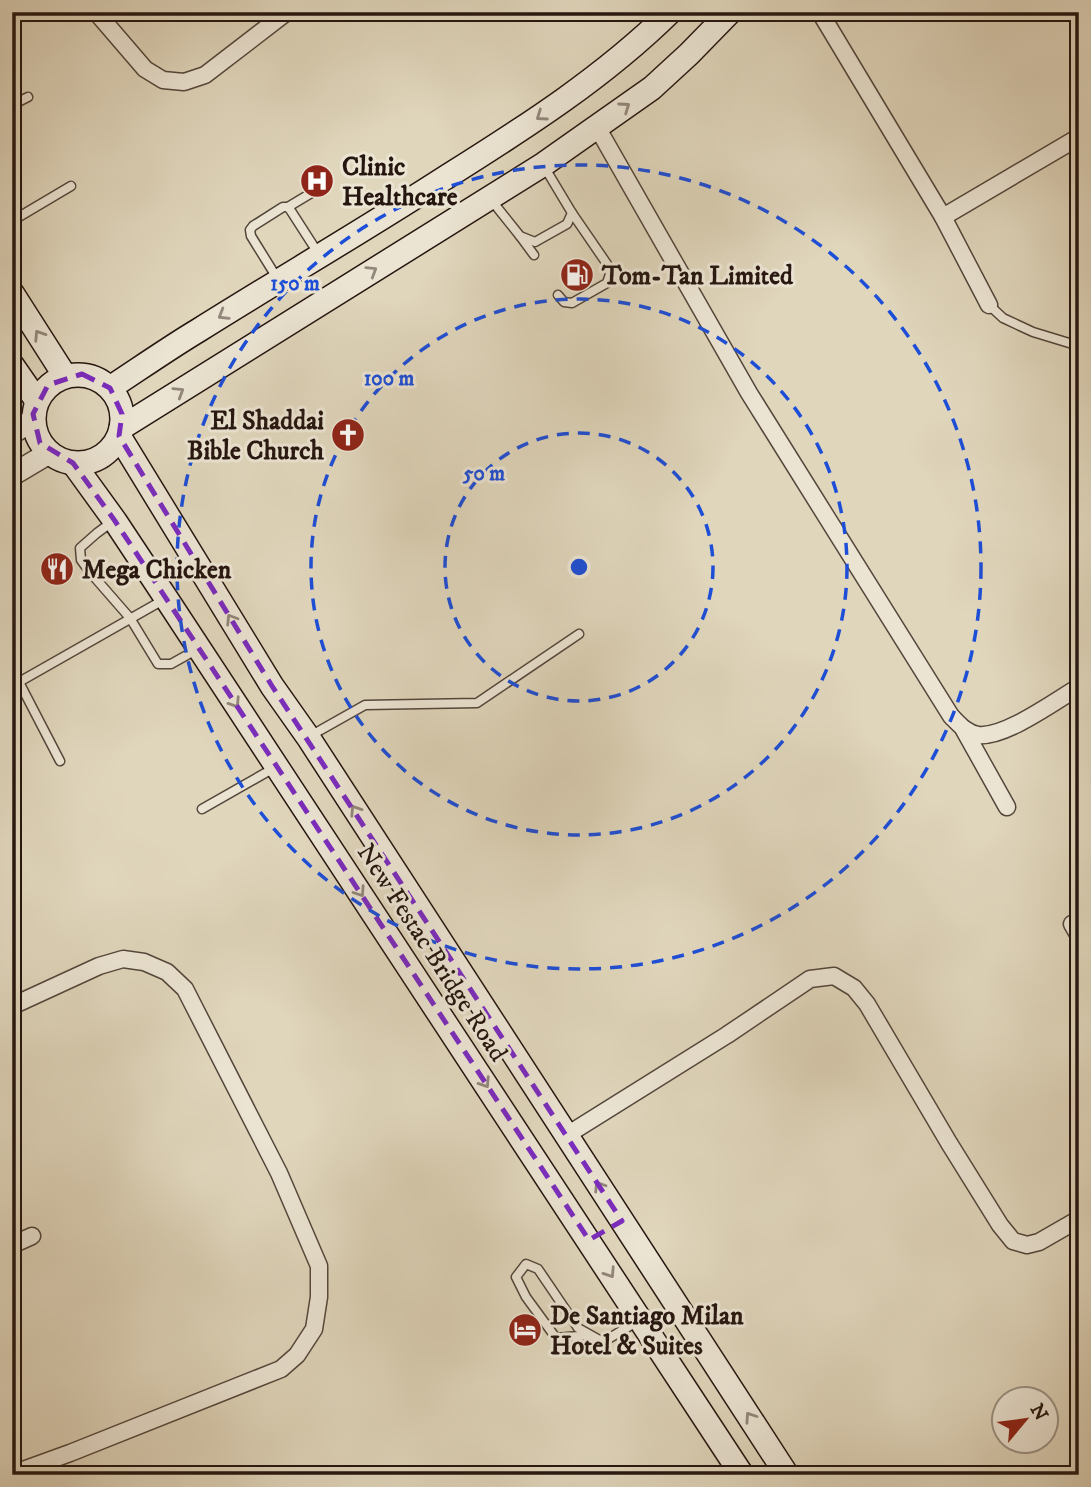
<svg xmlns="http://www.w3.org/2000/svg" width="1091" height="1487" font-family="'IM FELL DW Pica',serif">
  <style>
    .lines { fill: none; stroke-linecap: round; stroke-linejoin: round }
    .service-casing { stroke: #54463b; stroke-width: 11 }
    .minor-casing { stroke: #54463b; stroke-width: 19 }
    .tertiary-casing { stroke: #54463b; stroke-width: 24 }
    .secondary-casing { stroke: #261610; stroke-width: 26 }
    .service { stroke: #ebe4d3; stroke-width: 8 }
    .minor { stroke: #ebe4d3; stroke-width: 16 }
    .tertiary { stroke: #ebe4d3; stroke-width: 21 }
    .secondary { stroke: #ebe4d3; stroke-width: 23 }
    .oneway { stroke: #92877b }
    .marked { fill: none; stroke: #7b2cbf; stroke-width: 5; stroke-dasharray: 14 9; stroke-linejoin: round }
    .ring { fill: none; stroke: #1d4ed8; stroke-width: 3.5; stroke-dasharray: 12 9 }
    .labels { text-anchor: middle; stroke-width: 6; stroke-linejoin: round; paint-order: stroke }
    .poi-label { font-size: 26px; font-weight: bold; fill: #261610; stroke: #ebe4d3; text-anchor: start }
    .street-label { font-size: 26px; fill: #261610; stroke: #ebe4d3 }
    .centre { fill: #1d4ed8; stroke: #ebe4d3; stroke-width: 3.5 }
    .ring-label { font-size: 21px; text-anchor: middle; font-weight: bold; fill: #1d4ed8; stroke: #ebe4d3; stroke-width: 6; stroke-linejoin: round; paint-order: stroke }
  </style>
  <rect width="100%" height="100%" fill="#e0d6bc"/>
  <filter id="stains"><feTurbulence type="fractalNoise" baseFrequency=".00286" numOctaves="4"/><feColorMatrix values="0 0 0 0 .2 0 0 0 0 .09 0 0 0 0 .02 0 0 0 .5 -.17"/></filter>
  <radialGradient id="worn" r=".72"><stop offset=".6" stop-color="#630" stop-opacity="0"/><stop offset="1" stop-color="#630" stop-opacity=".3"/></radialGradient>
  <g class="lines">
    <g class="service-casing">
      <g id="service">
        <path d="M12,105L28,97"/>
        <path d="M492,201L520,236L535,242L567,224L572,213L545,168"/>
        <path d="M288,207L318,189"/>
        <path d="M12,221L71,186"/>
        <path d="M520,236L534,255"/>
        <path d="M277,278L251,236L250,230L253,226L283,207H288L291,211L318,253"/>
        <path d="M558,295L564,302L572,303L607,283L610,274L607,264L572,213"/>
        <path d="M989,305L1003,318L1033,332L1079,346"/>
        <path d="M112,522L97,533L80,548L81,560L89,571L130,618L158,664H171L196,650"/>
        <path d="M19,682L60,761"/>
        <path d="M12,686L165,599"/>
        <path d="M310,736L365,705L477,703L579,634"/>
        <path d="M202,809L274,768"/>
        <path d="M590,1335L556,1338L526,1297L516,1277L526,1264L538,1269L578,1328L603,1342L638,1321"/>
      </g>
    </g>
    <g class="minor-casing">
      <g id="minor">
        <path d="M96,12L145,69L163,80L184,82L205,75L287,12"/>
        <path d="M817,12L821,14L943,217L989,305"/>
        <path d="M597,127L749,393L951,716C959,724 966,733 978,735C1005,738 1055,701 1079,687"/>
        <path d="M943,217L1079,137"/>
        <path d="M964,730L1007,807"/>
        <path d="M1072,924L1079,936"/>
        <path d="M12,1006L99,966L123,959L144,962L167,972L185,989L279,1173L319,1266V1297L314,1329L297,1355L281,1369L70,1453L12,1474"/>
        <path d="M567,1135L727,1035L810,979L834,976L854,988L867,1004L949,1143L1000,1225L1013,1241L1027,1245L1039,1242L1079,1219"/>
        <path d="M12,1245L32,1236"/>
      </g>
    </g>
    <g class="tertiary-casing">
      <g id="tertiary">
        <path d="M12,433L33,420"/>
        <path d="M12,475L49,453"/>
      </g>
    </g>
    <g class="secondary-casing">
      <g id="secondary">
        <path d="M12,293L65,376"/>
        <path d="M12,365L37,401"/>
        <circle cx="78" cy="419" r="44"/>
        <path d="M110,388C139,369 169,348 199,330C282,278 366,229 448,176C526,127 604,77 670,12"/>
        <path d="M121,428L544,164L652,88L689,54L730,12"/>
        <path d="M119,436L272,686L308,737L787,1475"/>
        <path d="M73,463L115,521L166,598L742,1475"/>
      </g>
    </g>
    <use href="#service" class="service"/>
    <use href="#minor" class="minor"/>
    <use href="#tertiary" class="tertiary"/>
    <use href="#secondary" class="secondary"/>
  </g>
  <defs><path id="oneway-chevron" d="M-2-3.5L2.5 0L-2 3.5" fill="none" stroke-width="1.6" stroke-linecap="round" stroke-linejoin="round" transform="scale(1.75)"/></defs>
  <g class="oneway">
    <use href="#oneway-chevron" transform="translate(625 107) rotate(-35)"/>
    <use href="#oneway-chevron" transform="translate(541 116) rotate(145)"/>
    <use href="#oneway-chevron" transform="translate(372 271) rotate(-32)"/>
    <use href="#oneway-chevron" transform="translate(223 315) rotate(149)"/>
    <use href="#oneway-chevron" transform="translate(39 335) rotate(-123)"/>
    <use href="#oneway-chevron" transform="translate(179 392) rotate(-32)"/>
    <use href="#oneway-chevron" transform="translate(231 619) rotate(-122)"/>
    <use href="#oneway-chevron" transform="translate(235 703) rotate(57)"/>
    <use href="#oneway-chevron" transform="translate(355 810) rotate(-123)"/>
    <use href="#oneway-chevron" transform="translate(360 892) rotate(56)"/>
    <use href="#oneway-chevron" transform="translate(485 1083) rotate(57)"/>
    <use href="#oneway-chevron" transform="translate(599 1186) rotate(-122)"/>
    <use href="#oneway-chevron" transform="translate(610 1273) rotate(57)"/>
    <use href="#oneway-chevron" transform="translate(750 1417) rotate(-124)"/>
  </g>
  <path class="marked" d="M82,374L110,388L122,414L119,436L272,686L622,1221L589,1240L115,521L73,463L40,443L33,414L48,385Z"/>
  <g class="ring">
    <circle cx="579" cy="567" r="134"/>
    <circle cx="579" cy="567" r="268"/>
    <circle cx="579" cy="567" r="402"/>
  </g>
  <defs>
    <g id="hospital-disc" transform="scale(1.75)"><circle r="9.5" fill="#8f2418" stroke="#ebe4d3"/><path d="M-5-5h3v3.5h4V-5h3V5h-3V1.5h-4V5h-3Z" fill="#fff"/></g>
    <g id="fuel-disc" transform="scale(1.75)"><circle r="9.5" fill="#8f2418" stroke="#ebe4d3"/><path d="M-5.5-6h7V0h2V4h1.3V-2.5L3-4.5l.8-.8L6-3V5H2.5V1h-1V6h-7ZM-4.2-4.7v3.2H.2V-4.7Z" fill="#fff"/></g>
    <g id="church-disc" transform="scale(1.75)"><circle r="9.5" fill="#8f2418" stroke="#ebe4d3"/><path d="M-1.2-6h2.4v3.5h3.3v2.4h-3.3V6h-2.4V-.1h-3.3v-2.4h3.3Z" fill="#fff"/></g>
    <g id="restaurant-disc" transform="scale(1.75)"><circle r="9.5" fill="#8f2418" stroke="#ebe4d3"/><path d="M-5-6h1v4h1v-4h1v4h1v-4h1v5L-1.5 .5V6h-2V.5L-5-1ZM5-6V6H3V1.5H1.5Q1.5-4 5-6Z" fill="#fff"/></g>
    <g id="hotel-disc" transform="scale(1.75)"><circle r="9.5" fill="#8f2418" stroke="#ebe4d3"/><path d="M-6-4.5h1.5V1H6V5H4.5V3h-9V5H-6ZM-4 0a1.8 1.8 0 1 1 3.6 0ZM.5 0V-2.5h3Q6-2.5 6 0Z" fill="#fff"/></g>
  </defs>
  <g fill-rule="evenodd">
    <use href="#hospital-disc" x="317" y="181"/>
    <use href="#fuel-disc" x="577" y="275"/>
    <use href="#church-disc" x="348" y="435"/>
    <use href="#restaurant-disc" x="57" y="569"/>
    <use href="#hotel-disc" x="525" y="1330"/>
  </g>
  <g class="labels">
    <g class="poi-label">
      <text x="342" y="175">Clinic<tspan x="342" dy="30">Healthcare</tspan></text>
      <text x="602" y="284">Tom-Tan Limited</text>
      <text x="324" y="429" text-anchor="end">El Shaddai<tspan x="324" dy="30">Bible Church</tspan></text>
      <text x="82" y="578">Mega Chicken</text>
      <text x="550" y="1324">De Santiago Milan<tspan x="550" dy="30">Hotel &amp; Suites</tspan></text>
    </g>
    <g class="street-label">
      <text transform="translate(433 952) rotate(57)" y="9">New Festac Bridge Road</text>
    </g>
  </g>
  <circle cx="579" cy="567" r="10" class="centre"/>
  <g class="ring-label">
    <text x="295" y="290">150 m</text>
    <text x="389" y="385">100 m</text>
    <text x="484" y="480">50 m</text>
  </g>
  <rect width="1091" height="1487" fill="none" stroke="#e0d6bc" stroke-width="42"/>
  <rect x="14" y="14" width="1063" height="1459" fill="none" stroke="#261610" stroke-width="3.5"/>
  <rect x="21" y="21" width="1049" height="1445" fill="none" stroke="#261610" stroke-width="2"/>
  <g transform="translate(1025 1420) rotate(61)"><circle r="33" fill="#ebe4d3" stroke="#9c9285" stroke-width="2"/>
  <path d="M0-5L12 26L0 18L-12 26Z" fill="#8f2418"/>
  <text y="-10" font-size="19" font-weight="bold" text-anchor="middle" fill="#261610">N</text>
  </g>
  <rect width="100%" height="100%" filter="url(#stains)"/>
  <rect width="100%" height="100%" fill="url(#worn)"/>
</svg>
